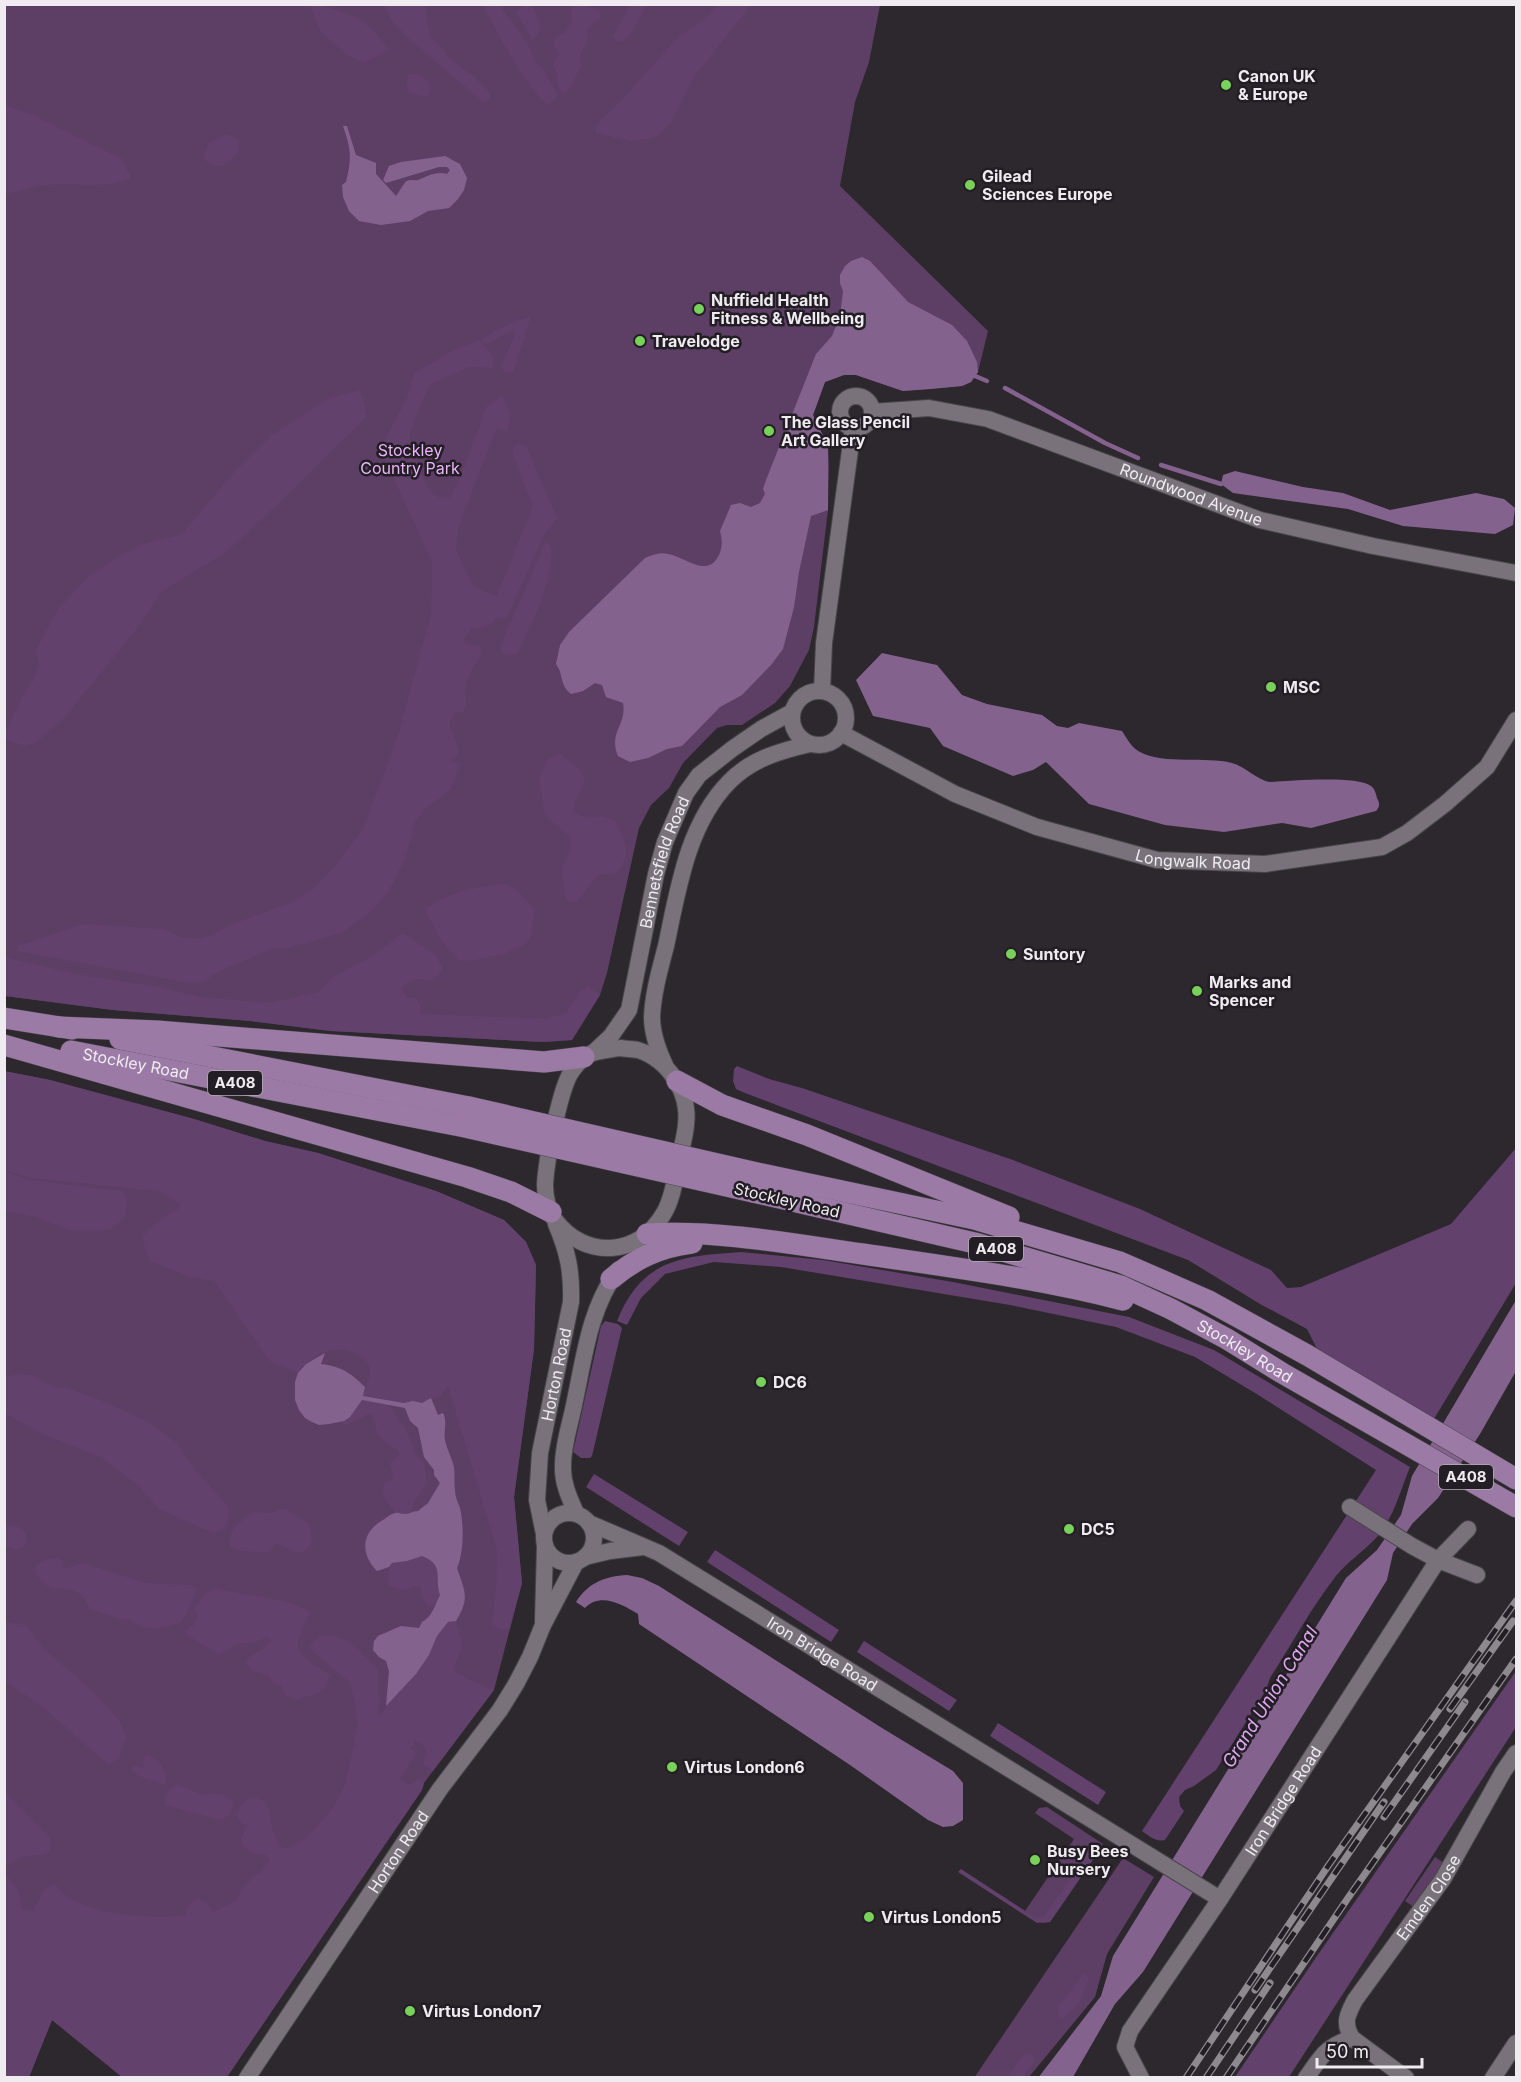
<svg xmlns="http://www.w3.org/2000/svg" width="1521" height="2082" font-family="Inter,sans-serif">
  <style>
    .green { fill: #5d3f66 }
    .forest { fill: #62416c }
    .water { fill: #84628e }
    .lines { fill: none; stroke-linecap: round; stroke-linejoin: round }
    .stream { stroke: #84628e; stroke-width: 4.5 }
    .minor-casing { stroke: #49454b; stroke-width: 18 }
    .major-casing { stroke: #49454b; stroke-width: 22 }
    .minor { stroke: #79727b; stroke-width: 16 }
    .major { stroke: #9c7aa6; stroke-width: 21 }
    .rail-casing { stroke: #8e898f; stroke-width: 7 }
    .rail { stroke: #231d25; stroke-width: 4.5; stroke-dasharray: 14; stroke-linecap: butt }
    .major-bridge-casing { stroke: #49454b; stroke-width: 22; stroke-linecap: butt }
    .major-bridge { stroke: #9c7aa6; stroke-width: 21 }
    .poi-dot { fill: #78d158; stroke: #231d25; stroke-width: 2 }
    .labels { text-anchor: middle; stroke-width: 5; stroke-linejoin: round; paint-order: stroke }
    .shield { fill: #231d25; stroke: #b2adb3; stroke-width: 1.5 }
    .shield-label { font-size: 15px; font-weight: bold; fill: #efebf0 }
    .poi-label { font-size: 16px; font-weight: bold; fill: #efebf0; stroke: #231d25; text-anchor: start }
    .park-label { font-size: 16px; fill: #e9b4f8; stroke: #231d25 }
    .street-label { font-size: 16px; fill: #efebf0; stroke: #231d25 }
    .water-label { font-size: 18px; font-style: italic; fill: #deaaee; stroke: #231d25 }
  </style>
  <rect width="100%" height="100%" fill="#2d272e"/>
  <g class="green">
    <path d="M5,5H880L869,62L855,102L840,186L988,331L978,372L971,382L962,386L903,391L856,375H844L825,382L813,415L828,446L829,464L828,510L814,627L809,650L790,686L775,703L742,725H727L717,728L683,763L669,788L651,805L639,828L607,973L600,995L572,1040L543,1042L331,1031L251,1021L113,1010L5,996Z"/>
    <path d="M4,1071L50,1080L194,1119L265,1141L318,1153L436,1191L504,1220L526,1242L536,1265L534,1349L514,1497L522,1583L494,1690L424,1783L422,1790L227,2077H122L52,2020L29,2077H5Z"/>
    <path d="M1047,1807L1103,1844L1050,1922L1042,1923L1025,1911L1074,1839L1035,1813L1039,1808Z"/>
    <path d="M1435,1857L1444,1863L1414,1907L1405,1901Z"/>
    <path d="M1123,1858L1154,1877L1107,1954L1095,1997L1029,2077L974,2078Z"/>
  </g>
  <g class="forest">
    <path d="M575,4L589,5V8L598,10L601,14L600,19L594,22L587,31L588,41L580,54V67L572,85L566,92L561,91L556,81L558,75L553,66L556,58L560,56C556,49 552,46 555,38L565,32L572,24L571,9Z"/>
    <path d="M312,5C321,4 327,8 336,10C365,19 370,26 389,49L365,63L347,55L321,32L311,8Z"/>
    <path d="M384,5H426L427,22L431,37L444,50L448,58L475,77L491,94L488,101L484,103L407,37L393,22Z"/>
    <path d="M483,5H502L503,10L527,43L535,61L543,69L556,92V98L549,105C532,97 492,24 483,5Z"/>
    <path d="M525,5L534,8C540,21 544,30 532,40L516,12Z"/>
    <path d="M630,5H647L630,34L621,42L616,41L613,36Z"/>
    <path d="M718,5H751L696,74L671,122L659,134L654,138L630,141L596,133V125L622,100L678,37L704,20Z"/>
    <path d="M409,75H417L429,81L431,91L427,97L409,93L406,83Z"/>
    <path d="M5,106L31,114L122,159L131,178C103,190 75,182 46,185C33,186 18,192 5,194Z"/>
    <path d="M227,134L239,140V150C230,164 218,172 204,159L208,143Z"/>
    <path d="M531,316L513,371L509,373L505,372L501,367L515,334L513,330L489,343H484L482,340L498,329Z"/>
    <path d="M479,340C487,349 496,356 492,368L469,367L429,385L409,434L415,464L429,489L438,497L449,498L460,479L487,406L502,396C510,409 512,416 507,431L497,428L458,527L456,550L473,585L483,591L497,596L533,506L512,451L514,446L519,443L526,446L557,518L543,537L506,619L497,617C491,627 483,628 472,628L463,640L466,645L481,646C482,659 475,663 470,673C464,684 465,696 466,707L462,713L455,712L449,724L459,750L457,756L450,758L454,763H461L451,789L425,809L415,822L406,856L391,887L379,903L366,916L341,933L287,948H273L216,973L205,982L190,983L17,951L19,946L83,924L163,929L181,937L197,939L212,935L230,925L290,903L312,890L336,865L364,827L397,739L431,615L432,562L380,448L406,401L415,373L450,352Z"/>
    <path d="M360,390L367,416L275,507L225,553L162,591L135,631L64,718L35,743L25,746L5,739L6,730L26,690L33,681L39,663L36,650L59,608L87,578L121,555L144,544L182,534L236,470L272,435L329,398Z"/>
    <path d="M546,541C566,554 527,635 518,652C512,656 508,655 501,652L500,647Z"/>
    <path d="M560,754L579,769L585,781L574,803V812L587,818L602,816L616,821C625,843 634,855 615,874H598L577,902L569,901L565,896L562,867L570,852L571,838L545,815L539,778L547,760Z"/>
    <path d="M506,884L516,889L535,910L530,938L524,945L512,948L505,954L470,961L459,960C445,947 432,927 426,909C451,891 476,887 506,884Z"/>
    <path d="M403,933L436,955L443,970L432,981C418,978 411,978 401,988L407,998H416L420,1005V1014L545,1019L566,1013L581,991L589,986L600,995L572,1040L543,1042L331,1031L251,1021L113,1010L5,996V957L75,974L152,986L201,997L270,1003L319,992L333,977L374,955Z"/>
    <path d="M737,1066L769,1079L802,1088L1013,1160L1140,1209L1271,1270L1287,1288L1301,1287L1451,1224L1516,1148V1283L1434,1419L1318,1351L1307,1329L1260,1304L1188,1260L745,1093L736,1089L733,1081L734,1069Z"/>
    <path d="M4,1071L50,1080L194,1119L265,1141L318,1153L436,1191L504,1220L526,1242L536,1265L534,1349L514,1497L522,1583L509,1629H500L492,1626L496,1590L497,1550L448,1386L440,1396L431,1398L423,1403L413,1401L405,1403L363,1396C365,1388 371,1376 370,1368C369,1363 364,1359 361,1357C342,1340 310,1354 298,1373L270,1361L214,1281L191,1277L152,1262C145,1253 144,1246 143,1235L163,1218L177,1210L181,1204L159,1191L31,1178L5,1170Z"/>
    <path d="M5,1171L29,1180L122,1191L127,1198L125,1217L111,1229L96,1231L69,1230L37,1217L5,1211Z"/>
    <path d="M742,1252L823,1260L953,1282L1129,1317L1214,1350L1410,1467C1400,1491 1394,1518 1376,1538C1364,1551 1347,1562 1336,1576C1311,1608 1292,1644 1270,1678L1266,1690L1216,1770L1194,1786L1185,1790L1179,1797L1180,1806L1184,1811L1165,1840C1155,1842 1149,1836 1142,1831L1376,1470L1255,1393L1195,1357L1116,1327L1010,1305L781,1267L714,1262L665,1274L641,1298L627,1325L617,1321C642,1259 681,1256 742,1252Z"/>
    <path d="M605,1321L618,1324L622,1328L592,1456L590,1458H581L573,1452L601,1326Z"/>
    <path d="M18,1374L30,1375L54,1387L69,1389L103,1401L144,1420L176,1442L195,1470L227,1505C230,1514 228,1521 225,1529L215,1532L204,1529L159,1509L138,1485L102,1458L38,1432L5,1413V1377Z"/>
    <path d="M362,1400L386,1404L393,1410L397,1418L405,1427L416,1456L424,1463L427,1482L414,1502L412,1511L407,1514L396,1513C388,1503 379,1495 385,1482L393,1480L390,1463L399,1455V1451C390,1446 381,1440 377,1431C374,1424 375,1418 370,1413C367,1415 347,1425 344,1425L341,1421L350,1417Z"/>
    <path d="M594,1474L688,1532L679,1546L586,1487Z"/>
    <path d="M280,1509H286L309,1524L312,1543C296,1563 293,1546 276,1544L267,1553L243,1551L230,1547C227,1529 241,1521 253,1512L272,1513Z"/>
    <path d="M5,1526L19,1527L25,1532L27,1543L22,1548L16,1549L5,1546Z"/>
    <path d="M715,1550L839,1630L831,1642L707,1562Z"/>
    <path d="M422,1556C446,1566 432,1576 441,1595L436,1604L429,1606C422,1599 421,1595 420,1586H414L406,1590L389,1586V1567L392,1563L407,1561Z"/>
    <path d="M59,1558L64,1562L63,1569L83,1563L146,1583L189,1585L197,1588L189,1609L180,1623C163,1628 143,1633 129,1618L123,1620L90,1609C87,1604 85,1597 80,1594C69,1587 63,1590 52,1587C43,1586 35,1574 36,1566L44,1560Z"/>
    <path d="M216,1588C249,1598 279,1595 310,1612C308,1620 303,1625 300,1633C290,1657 316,1665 330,1675C324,1699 315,1691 298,1700L286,1696L282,1686L274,1683L268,1675L252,1671L245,1661C255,1650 263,1654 272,1640L267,1637L253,1643H239L219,1655L187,1635L186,1631L190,1627L194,1626C198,1618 198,1615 195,1607C202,1598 204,1592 216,1588Z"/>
    <path d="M456,1621L462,1646L453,1670L466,1678L494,1690L433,1771L423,1764L427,1753L423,1745L415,1741L411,1748L416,1753L400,1779L408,1785L420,1779L424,1783L422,1790L227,2077H122L52,2020L29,2077H5L4,1872L20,1893L21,1909L33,1911L44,1890L54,1884C59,1888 65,1896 71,1899C107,1917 146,1918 185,1916L189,1904L198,1898L207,1903L214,1912L237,1900C246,1877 260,1877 270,1860L265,1854C253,1854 246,1852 241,1840L247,1824L243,1825L237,1817L240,1806L249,1798C268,1798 268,1806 271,1823C272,1831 277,1839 279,1846L287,1849L308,1837L333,1808L345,1785L358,1727L355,1703L350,1683L308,1647L320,1636H334L348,1641L368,1659L378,1671V1695L380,1698L378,1713L381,1716L387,1705L416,1674L429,1655L437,1636L448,1622Z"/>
    <path d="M5,1622L25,1625L42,1647L92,1691L119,1720L126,1738L118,1759L109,1764L103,1760L43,1707L5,1681Z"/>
    <path d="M864,1641L957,1700L949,1711L857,1652Z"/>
    <path d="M1516,1671V1727L1289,2077H1235L1317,1956Z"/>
    <path d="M998,1723L1106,1792L1098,1805L990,1736Z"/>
    <path d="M146,1755C160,1758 167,1772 165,1785L139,1776L131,1769L135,1765L144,1768L142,1764Z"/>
    <path d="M176,1785C184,1786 190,1790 198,1793C206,1796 218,1792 226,1796C240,1803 230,1817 220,1820L165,1805C164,1796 168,1790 176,1785Z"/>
    <path d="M5,1792L50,1838L51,1850L46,1854L22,1857L5,1866Z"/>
    <path d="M1091,1849L1097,1854L1050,1922L1037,1923L958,1872L961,1869L1036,1918L1044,1917Z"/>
    <path d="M1085,1972L1089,1979L1080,2001L1063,2019L1059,2017V2006Z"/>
    <path d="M1032,2054L1035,2061L1022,2077H1007L1024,2055Z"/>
  </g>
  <g class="water">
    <path d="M343,126H347L356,155L376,163V174L396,196C399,192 401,188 404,184C408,178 412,181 418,180C429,176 435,171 447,174L450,170L447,167H439L386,183L383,180L389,166L401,162L445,156L460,164L467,178L464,190L458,199L449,208L428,211L410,221L381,225L359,221L349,211L343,197L342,185L346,182C352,158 351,149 343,126Z"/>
    <path d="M862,257L870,261L908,302L952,325L967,341L977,362L978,372L971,382L962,386L931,389L903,391L856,375H844L825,382L813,415L828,446V510L811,516L799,572L794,607L783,649L771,665L742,695L720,707L682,746L667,749L648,758L630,762L618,756C608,732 627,726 623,703L606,697L602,685L595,683L583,691L571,694C559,684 564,675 556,664L560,645L569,632L645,558C653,555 659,552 668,554C686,557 707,579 719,555C723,546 722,539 720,531L731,505L740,503L751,507L760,503L765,494L763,489L766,480L816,354L832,336L840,316L843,291L840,283V275L845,266L851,261Z"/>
    <path d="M1235,471L1303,487L1343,493L1390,510L1476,493L1504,499L1515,508L1513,525L1495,534L1403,526L1348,509L1233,493L1221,484L1223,475Z"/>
    <path d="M882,653L937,665L962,695L987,704L1042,715L1057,726L1068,728L1079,723L1122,731C1127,739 1132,748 1140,752C1165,765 1205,756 1232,763C1246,767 1256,779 1269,782C1289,781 1356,775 1371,786C1375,789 1376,794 1377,798C1380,804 1380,806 1376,811L1311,828L1282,823L1224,832L1165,825L1089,804L1046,762L1033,770L1013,776L943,746L930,728L873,716L856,680Z"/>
    <path d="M1516,1300V1371L1480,1434L1438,1498L1412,1524L1393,1553L1387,1580L1143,1972L1115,2004L1073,2077L1038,2078L1101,1996L1113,1956L1346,1578L1377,1550L1401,1515L1412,1476Z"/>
    <path d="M325,1353L321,1364C343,1367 349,1372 365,1387L363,1396L404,1403L413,1401L422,1403L431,1398L438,1415L443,1413C448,1423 443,1431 445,1440C447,1450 452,1458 454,1467C455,1475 454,1483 455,1490C455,1496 458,1503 460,1508C464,1526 464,1552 457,1568C465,1592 470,1598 456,1621L448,1622L437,1636L429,1655L416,1674L386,1706L389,1671L386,1661L379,1657L373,1650L374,1641L378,1636L401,1626L419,1628L422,1622C432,1617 435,1605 440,1595C434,1577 445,1565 422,1556L407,1561L392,1563L389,1567L377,1571C360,1554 361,1532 383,1520C387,1517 391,1514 395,1513C398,1512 402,1514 405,1514C410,1514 412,1511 418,1511L428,1503L440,1483L434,1475V1470L424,1457L418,1428L410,1421L405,1408L362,1400L350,1417L344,1421L329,1424L319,1425L312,1422L305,1418L299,1410L295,1400V1382L298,1373L306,1364Z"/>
    <path d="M627,1575L642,1578L659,1586L882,1728L953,1771L963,1783V1820L953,1826L943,1827L928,1820L850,1765L639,1624L638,1614C622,1604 600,1592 585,1608L576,1602C588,1583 605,1576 627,1575Z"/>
  </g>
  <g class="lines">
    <g class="stream">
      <path d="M975,376L987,381"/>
      <path d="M1005,388L1105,443L1138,458"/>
      <path d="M1161,465L1221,484"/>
    </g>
    <g class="minor-casing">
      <g id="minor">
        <circle cx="856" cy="412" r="16"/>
        <path id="s1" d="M872,412L929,408L988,419L1260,520L1373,546L1516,573"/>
        <circle cx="819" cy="718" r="27"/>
        <path d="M822,691L824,643L853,428"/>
        <path id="s2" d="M841,733L955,794L1037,827L1157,860L1265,864L1382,847L1407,833L1445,804L1487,767L1516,720"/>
        <path d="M620,1048C626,1049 633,1049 638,1050C669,1060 690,1093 686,1125C685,1137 681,1149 679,1161C675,1178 673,1198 664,1213C639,1257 585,1260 555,1220C548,1211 545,1196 545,1185C546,1162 559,1094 570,1074C573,1069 580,1061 585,1057C594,1050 609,1050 620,1048Z"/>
        <path id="s3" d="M594,1052L611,1036L629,1010L656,874L665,842L686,793L699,775L732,749L761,729L792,712"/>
        <path d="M665,1065C658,1050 652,1034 652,1017C653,993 660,969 666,946C678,890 687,825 729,782C751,759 780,751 810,744"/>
        <path d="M1350,1507L1412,1546L1438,1560L1477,1575"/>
        <circle cx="569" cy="1538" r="25"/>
        <path d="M576,1513C569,1497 562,1482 563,1465C563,1445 570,1425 574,1405C584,1359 589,1309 618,1270"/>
        <path id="s4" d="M589,1523L659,1553L1220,1899"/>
        <path id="s5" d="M544,1534L537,1500L540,1453L571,1302C572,1272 568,1252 556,1224"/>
        <path d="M585,1557L610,1551L643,1547"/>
        <path d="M543,1621L545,1546"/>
        <path id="s6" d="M247,2078L440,1789L500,1710L516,1684L530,1657L543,1625L576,1562"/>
        <path id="s7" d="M1141,2078L1125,2047L1130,2031L1220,1899L1438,1560L1468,1529"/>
        <path d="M1306,2078C1322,2056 1325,2047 1352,2038"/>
        <path id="s8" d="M1406,2078L1352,2038C1343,2023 1347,2015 1355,2000L1443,1879L1503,1772L1516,1753"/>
        <path d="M1493,2078L1516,2043"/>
      </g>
    </g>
    <g class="major-casing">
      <g id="major">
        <path d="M4,1018L72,1029"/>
        <path d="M58,1027L157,1031L544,1062L584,1057"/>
        <path d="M120,1039L469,1107"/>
        <path d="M4,1045L467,1177L511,1192L551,1212"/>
        <path id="s9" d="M71,1051L465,1127"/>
        <path d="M677,1081L722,1105L807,1135L1009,1217"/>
        <path d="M757,1173L974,1219L1120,1262L1207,1300L1307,1355L1516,1479"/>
        <path id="s10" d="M753,1192L979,1244L1121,1286L1171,1309L1227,1339L1282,1373L1516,1507"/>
        <path d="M647,1234C719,1230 792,1244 863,1254C950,1267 1038,1278 1123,1300"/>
        <path d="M611,1279C636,1258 660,1247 692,1243"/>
      </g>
    </g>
    <use href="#minor" class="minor"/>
    <use href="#major" class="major"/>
    <g class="rail-casing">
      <g id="rail">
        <path d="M1450,1709L1513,1621"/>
        <path d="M1384,1817L1465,1702"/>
        <path d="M1255,1990L1384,1802"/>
        <path d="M1186,2078L1328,1866L1516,1601"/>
        <path d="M1206,2078L1270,1983"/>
        <path d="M1226,2078L1348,1898L1516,1659"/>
      </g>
    </g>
    <use href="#rail" class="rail"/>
    <g class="major-bridge-casing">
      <g id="major-bridge">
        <path d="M469,1107L757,1173"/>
        <path d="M465,1127L753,1192"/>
      </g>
    </g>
    <use href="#major-bridge" class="major-bridge"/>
  </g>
  <g class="poi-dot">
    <circle cx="1226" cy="85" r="6"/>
    <circle cx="970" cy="185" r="6"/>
    <circle cx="699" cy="309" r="6"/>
    <circle cx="640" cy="341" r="6"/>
    <circle cx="769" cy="431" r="6"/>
    <circle cx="1271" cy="687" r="6"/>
    <circle cx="1011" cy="954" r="6"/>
    <circle cx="1197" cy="991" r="6"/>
    <circle cx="761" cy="1382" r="6"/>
    <circle cx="1069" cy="1529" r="6"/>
    <circle cx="672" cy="1767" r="6"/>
    <circle cx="1035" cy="1860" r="6"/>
    <circle cx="869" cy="1917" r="6"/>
    <circle cx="410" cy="2011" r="6"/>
  </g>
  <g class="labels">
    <g class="shield">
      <rect x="208" y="1071" width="54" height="24" rx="4.5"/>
      <rect x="969" y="1237" width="54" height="24" rx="4.5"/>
      <rect x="1439" y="1465" width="54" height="24" rx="4.5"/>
    </g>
    <g class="shield-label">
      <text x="235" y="1088">A408</text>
      <text x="996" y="1254">A408</text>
      <text x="1466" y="1482">A408</text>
    </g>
    <g class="poi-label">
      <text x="1238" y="82">Canon UK<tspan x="1238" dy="18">&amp; Europe</tspan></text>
      <text x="982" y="182">Gilead<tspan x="982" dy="18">Sciences Europe</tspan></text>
      <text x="711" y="306">Nuffield Health<tspan x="711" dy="18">Fitness &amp; Wellbeing</tspan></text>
      <text x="652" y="347">Travelodge</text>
      <text x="781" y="428">The Glass Pencil<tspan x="781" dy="18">Art Gallery</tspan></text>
      <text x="1283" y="693">MSC</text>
      <text x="1023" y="960">Suntory</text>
      <text x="1209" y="988">Marks and<tspan x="1209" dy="18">Spencer</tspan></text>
      <text x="773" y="1388">DC6</text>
      <text x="1081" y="1535">DC5</text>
      <text x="684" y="1773">Virtus London6</text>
      <text x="1047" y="1857">Busy Bees<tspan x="1047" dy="18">Nursery</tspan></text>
      <text x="881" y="1923">Virtus London5</text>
      <text x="422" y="2017">Virtus London7</text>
    </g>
    <g class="park-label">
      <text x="410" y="456">Stockley<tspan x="410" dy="18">Country Park</tspan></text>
    </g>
    <g class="street-label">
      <text dy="6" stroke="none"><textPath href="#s1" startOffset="334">Roundwood Avenue</textPath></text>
      <text dy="6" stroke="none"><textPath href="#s2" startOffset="378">Longwalk Road</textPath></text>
      <text dy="6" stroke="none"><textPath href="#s3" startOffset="207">Bennetsfield Road</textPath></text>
      <text dy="6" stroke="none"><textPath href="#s9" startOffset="66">Stockley Road</textPath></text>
      <text transform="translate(787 1200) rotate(13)" y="6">Stockley Road</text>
      <text dy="6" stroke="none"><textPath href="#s10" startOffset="520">Stockley Road</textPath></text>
      <text dy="6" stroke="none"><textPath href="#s5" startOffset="162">Horton Road</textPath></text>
      <text dy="6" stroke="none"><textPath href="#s4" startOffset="268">Iron Bridge Road</textPath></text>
      <text dy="6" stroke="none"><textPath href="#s7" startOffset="328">Iron Bridge Road</textPath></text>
      <text dy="6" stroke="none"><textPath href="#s6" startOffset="272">Horton Road</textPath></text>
      <text dy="6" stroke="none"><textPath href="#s8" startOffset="234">Emden Close</textPath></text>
    </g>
    <g class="water-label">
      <text transform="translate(1270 1697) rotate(-58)" y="6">Grand Union Canal</text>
    </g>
  </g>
  <rect width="1521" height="2082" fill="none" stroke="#efebf0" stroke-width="12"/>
  <path d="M1317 2058v9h105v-9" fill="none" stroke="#efebf0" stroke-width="3"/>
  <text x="1326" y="2058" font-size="18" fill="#efebf0" stroke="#231d25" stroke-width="4.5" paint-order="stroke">50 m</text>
</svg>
